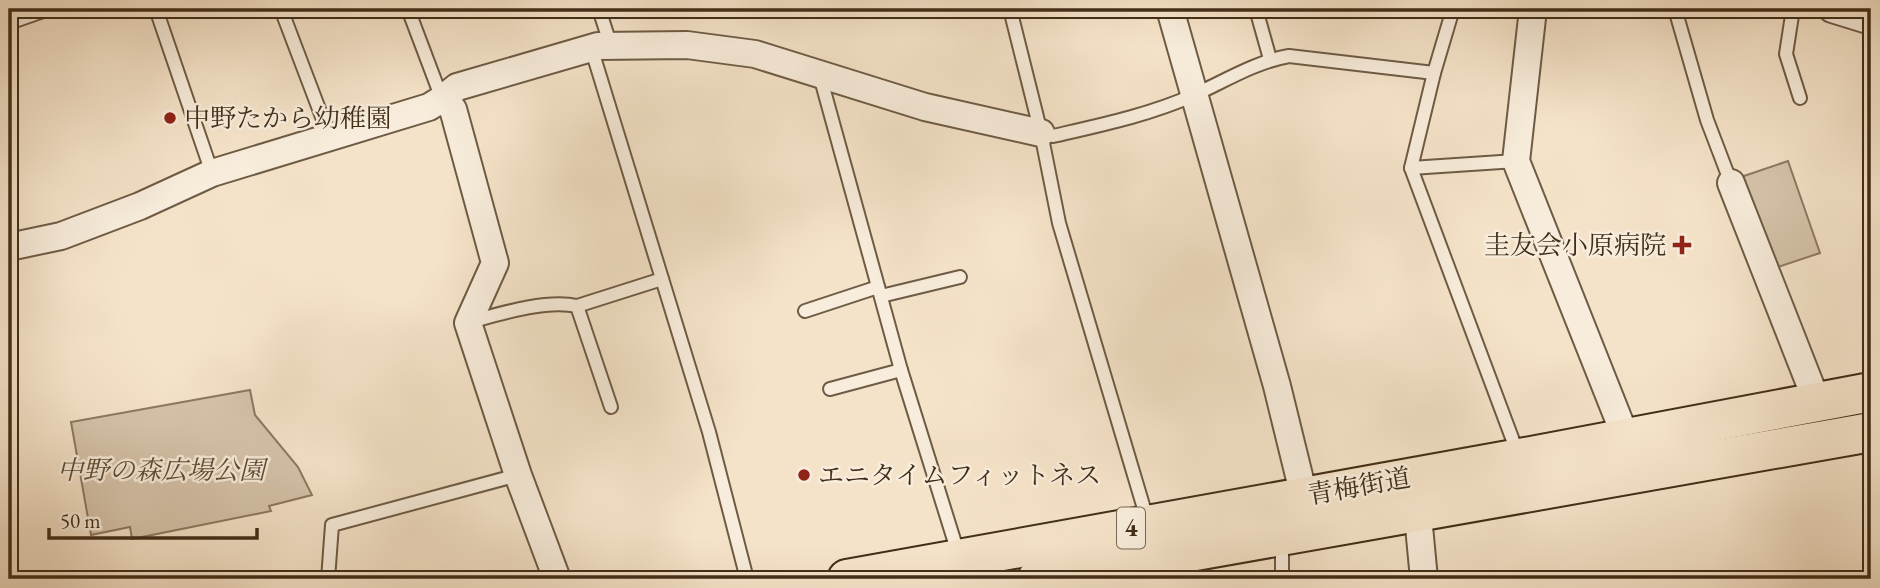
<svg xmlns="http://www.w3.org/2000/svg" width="1880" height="588" font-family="'EB Garamond','Noto Serif JP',serif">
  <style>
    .green { fill: #d6c4ab; stroke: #8c7962; stroke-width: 2 }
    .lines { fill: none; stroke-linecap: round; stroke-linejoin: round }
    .lane-casing { stroke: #6e5b44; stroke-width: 16 }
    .street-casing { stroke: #6e5b44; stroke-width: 30 }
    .primary-casing { stroke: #412e18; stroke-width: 42 }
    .path { stroke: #412e18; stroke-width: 4.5; stroke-dasharray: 2 3.5; stroke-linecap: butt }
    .lane { stroke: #f8eddc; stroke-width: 12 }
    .street { stroke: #f8eddc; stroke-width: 26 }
    .primary { stroke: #f5e3c9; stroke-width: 38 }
    .poi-dot { fill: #8f2418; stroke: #f8eddc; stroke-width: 2.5 }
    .labels { text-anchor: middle; stroke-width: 5; stroke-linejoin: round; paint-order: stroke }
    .shield { fill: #f8eddc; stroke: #786753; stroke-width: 2 }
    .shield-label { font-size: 24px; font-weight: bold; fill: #412e18 }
    .poi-label { font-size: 26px; fill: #412e18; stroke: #f8eddc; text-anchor: start }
    .park-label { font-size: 26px; font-style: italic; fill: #5f4c35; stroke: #f8eddc }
    .street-label { font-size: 26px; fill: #412e18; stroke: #f8eddc }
  </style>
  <rect width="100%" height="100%" fill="#f5e3c9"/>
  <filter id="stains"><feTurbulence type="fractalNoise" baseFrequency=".00286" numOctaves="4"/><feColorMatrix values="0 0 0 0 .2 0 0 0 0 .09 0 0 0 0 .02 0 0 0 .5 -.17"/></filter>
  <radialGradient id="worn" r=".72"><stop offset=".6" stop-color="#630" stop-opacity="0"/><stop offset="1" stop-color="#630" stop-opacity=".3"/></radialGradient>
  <g class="green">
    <path d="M1788,161L1820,253L1772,269L1741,177Z"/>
    <path d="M250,390L255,415L298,467L312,495L269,506L271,511L132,539L130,527L91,535L71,422Z"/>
  </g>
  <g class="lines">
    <g class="lane-casing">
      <g id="lane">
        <path d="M156,9L212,173"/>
        <path d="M281,9L330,138"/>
        <path d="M408,9L442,99"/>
        <path d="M599,9L608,37L598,46L594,57L709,432L747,579"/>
        <path d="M1010,9L1041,133L1059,223L1148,522"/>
        <path d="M1256,9L1270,59"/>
        <path d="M1453,9L1434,73L1411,168L1518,454"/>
        <path d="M1675,9L1707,120L1731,183"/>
        <path d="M1793,9L1786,54L1800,98"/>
        <path d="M9,23L49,9"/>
        <path d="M820,76L901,370L959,556"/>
        <path d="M1041,133L1053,136C1101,125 1149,115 1194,95C1225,81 1255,62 1289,56L1434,73"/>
        <path d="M1411,168L1516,161"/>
        <path d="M881,296L960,277"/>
        <path d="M577,306L611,407"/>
        <path d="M805,311L878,287"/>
        <path d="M470,322C499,314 547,299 577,306L662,279"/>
        <path d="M830,389L901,370"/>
        <path d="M328,579L332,525L518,475"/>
        <path d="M1282,579V540"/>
      </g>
    </g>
    <g class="street-casing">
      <g id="street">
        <path d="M1170,9L1277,386L1304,496"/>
        <path d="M1533,9L1516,161L1626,438"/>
        <path d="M1832,9L1871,21"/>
        <path d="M442,99L453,109L495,263L468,323L518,475L557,579"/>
        <path d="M1731,183L1817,402"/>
        <path d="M9,247L61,236L140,206L212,173L429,107L442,99L457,87L598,46L687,45L755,54L925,107L1041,133"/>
        <path d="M1416,495L1424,579"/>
      </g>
    </g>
    <g class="primary-casing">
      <g id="primary">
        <path d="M847,579L1520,458L1871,392"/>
        <path d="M1037,579L1871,432"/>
      </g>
    </g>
    <path class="path" d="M681,576L682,579"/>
    <use href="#lane" class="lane"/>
    <use href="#street" class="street"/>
    <use href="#primary" class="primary"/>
  </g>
  <g class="poi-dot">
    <circle cx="170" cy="118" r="7"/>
    <path d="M1678.5 234.5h7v7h7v7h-7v7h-7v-7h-7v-7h7z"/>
    <circle cx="804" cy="475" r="7"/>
  </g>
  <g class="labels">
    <rect class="shield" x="1117" y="507.5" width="28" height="41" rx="5"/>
    <g class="shield-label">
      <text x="1131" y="536">4</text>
    </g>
    <g class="poi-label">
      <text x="184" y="127">中野たから幼稚園</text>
      <text x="1666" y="254" text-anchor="end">圭友会小原病院</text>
      <text x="818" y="484">エニタイムフィットネス</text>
    </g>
    <g class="park-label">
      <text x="161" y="479">中野の森広場公園</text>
    </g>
    <g class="street-label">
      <text transform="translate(1359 486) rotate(-10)" y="9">青梅街道</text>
    </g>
  </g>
  <rect width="1880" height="588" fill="none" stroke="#f5e3c9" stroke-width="35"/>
  <rect x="10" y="10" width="1859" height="567" fill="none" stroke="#412e18" stroke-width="3.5"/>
  <rect x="18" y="18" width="1845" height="553" fill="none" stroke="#412e18" stroke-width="2"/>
  <path d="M49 528v10h208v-10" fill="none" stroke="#412e18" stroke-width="3.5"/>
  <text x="60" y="528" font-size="21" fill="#412e18" stroke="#f8eddc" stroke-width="5" paint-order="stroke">50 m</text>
  <rect width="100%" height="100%" filter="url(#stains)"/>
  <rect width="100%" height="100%" fill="url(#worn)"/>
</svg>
